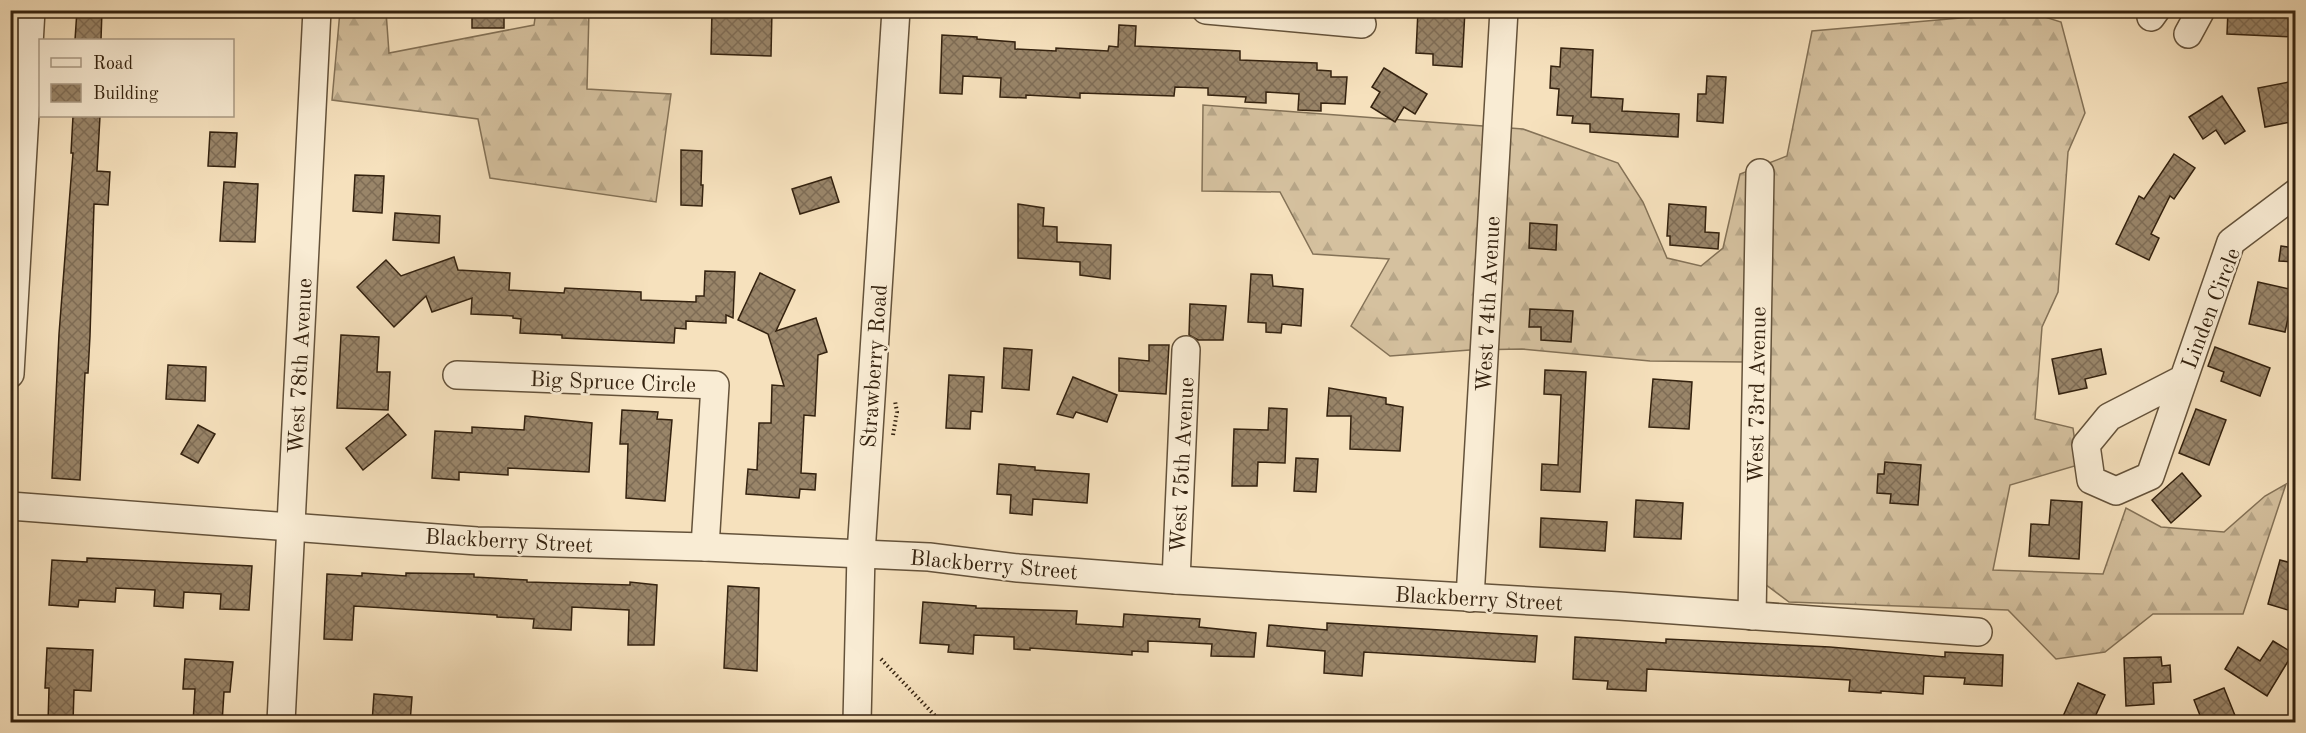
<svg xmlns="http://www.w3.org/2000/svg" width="2306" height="733" font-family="'Old Standard TT',serif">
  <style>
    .forest { fill: url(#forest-firs); stroke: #847257; stroke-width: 1.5 }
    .building { fill: url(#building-cross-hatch); stroke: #34220f; stroke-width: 1.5 }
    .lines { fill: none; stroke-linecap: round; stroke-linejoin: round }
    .minor-casing { stroke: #64523a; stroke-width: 30 }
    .path { stroke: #34220f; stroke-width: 4; stroke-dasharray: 1.5 3; stroke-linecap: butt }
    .minor { stroke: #f9ecd4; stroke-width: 27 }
    .labels { text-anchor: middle; stroke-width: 5; stroke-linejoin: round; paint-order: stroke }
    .street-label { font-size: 22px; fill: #34220f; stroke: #f9ecd4 }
  </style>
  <defs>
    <pattern id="forest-firs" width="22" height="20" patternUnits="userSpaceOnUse" patternTransform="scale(1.5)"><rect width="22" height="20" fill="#d5c19f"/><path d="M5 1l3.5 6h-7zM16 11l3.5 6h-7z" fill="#b7a688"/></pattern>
    <pattern id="building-cross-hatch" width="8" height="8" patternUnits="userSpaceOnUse" patternTransform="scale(1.5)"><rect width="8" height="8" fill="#998569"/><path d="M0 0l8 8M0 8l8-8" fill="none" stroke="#7e6c55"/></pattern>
  </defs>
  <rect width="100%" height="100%" fill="#f6e1bd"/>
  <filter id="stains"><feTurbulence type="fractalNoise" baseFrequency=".00333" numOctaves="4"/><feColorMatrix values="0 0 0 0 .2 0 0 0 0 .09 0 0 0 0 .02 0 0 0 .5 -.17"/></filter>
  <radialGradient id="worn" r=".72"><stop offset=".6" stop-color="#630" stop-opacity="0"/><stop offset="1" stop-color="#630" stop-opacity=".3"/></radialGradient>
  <g class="forest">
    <path d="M340,11H386L389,53L534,25L536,11H589L587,89L671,94L656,202L490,178L478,119L332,100Z"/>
    <path d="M2029,12L2061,22L2085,113L2068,152L2058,292L2042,327L2035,419L2073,428L2078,465L2010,485L1993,570L2103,574L2126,508L2161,527L2224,532L2265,496L2286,484L2243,614H2153L2105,652L2056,659L2008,610L1789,602L1765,584L1745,362L1650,361L1522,349L1470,350L1390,356L1351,326L1389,259L1313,254L1280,192L1202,191L1203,105L1523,129L1618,163L1643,202L1667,258L1701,266L1723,248L1740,174L1787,156L1812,31Z"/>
  </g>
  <g class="building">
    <path d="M77,10H102L101,40H75Z"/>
    <rect x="472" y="10" width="32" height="18"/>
    <path d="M712,10H772L771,56L711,54Z"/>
    <path d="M1418,10H1465L1462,67L1433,65V54L1416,53Z"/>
    <path d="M2228,10H2295V37L2227,34Z"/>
    <path d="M1119,25L1136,26L1135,46L1240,51V60L1317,63V70L1331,71V77H1347L1345,104L1321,103V111L1298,110L1299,94L1266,92V103L1245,102L1246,97L1208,95V88L1175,87L1174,96L1080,93V98L1026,95V98L1000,97L1001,78L963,76L962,94L940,93L942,35L977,37V39L1015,42V49L1056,51V48L1108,51L1109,46L1118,47Z"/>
    <path d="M1561,48L1593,50L1591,97L1623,99L1622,111L1679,114L1678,137L1590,132V124L1572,123L1573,116L1557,115L1559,89L1550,88L1551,66L1560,67Z"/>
    <path d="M1384,68L1427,94L1415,114L1404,107L1395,122L1371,107L1380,92L1372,87Z"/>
    <path d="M1707,76L1726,77L1723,123L1697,121L1698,94H1706Z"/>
    <path d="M2294,81L2295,103L2288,105L2291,122L2265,127L2258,88Z"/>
    <path d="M2222,96L2245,131L2225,144L2216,130L2203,139L2189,117Z"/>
    <path d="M73,116H100L97,171L110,172L108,205L94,204L90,336L88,373H85L80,480L52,478L59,334L73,153H71Z"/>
    <path d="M210,132L237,133L235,167L208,166Z"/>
    <path d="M681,150L702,151L701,185H703L702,206L681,205Z"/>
    <path d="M2174,154L2195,168L2174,199L2170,196L2151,234L2159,238L2149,260L2116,244L2139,196L2144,199Z"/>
    <path d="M355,175L384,176L382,213L353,211Z"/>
    <path d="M831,177L839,202L800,214L792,189Z"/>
    <path d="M224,182L258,184L255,242L220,241Z"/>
    <path d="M1018,204L1044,208L1043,226L1057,227V242L1111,245L1110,279L1080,275V262L1018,258Z"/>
    <path d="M1669,204L1706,207L1705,232L1719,233L1718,249L1670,245V236H1667Z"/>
    <path d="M395,213L440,216L439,243L393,240Z"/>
    <path d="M1530,223L1557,225L1556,250L1529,248Z"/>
    <path d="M2281,246L2295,248V262L2279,261Z"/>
    <path d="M454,257L458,270L510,273L509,290L564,293L565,288L641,292V300L696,302V296H704L705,271L735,272L733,318L726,315V323L686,321V329L675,328L674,343L562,338V335L520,333L521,319L513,318V316L471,314L472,298L432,312L426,296L394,327L357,287L386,260L401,276Z"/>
    <path d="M760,273L795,290L776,331L816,318L827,352L818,355L815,416L804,415L801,473L816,474L815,490L800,489L799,498L746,494L748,469L757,470L759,423H771L772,385L784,386L768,334L738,320Z"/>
    <path d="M1251,274L1272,275L1273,286L1303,289L1301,326L1282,324L1281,333L1266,332V323L1248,322Z"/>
    <path d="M2258,282L2294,290L2285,332L2249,324Z"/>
    <path d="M1190,304L1226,306L1223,340H1198L1189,335Z"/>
    <path d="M1530,309L1573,311L1571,342L1541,340V327H1529Z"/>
    <path d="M341,335L379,337L377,372H390L388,410L337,408Z"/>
    <path d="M1149,345H1169L1166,394L1119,391V358L1149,361Z"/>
    <path d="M2215,347L2270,368L2260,396L2221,381L2224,372L2208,366Z"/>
    <path d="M1004,348L1032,350L1029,390L1002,388Z"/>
    <path d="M2101,349L2106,374L2085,379L2087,388L2059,394L2052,359Z"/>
    <path d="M168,365L206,367L205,401L166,399Z"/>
    <path d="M1545,370L1586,372L1580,492L1541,490L1542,464L1558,465L1560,418L1561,395L1544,394Z"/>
    <path d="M949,375L984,377L982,412L971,411L970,429L946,428Z"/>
    <path d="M1073,377L1117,395L1107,422L1076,412L1073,418L1057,414Z"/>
    <path d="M1653,379L1692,382L1689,429L1649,427Z"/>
    <path d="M1329,388L1386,398V404L1403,407L1400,451L1350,449L1351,416H1327Z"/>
    <path d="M1269,408L1287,409L1285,463L1258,462L1257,486H1232L1234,429L1268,430Z"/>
    <path d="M2196,409L2226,420L2209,465L2179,453Z"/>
    <path d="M622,410L658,412L657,419L672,420L665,501L626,498L628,444H620Z"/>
    <path d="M388,414L406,435L363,470L346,448Z"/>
    <path d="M525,416L592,423L589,472L508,468V475L459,472V480L432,478L435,431L472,433V427L524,430Z"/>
    <path d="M198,425L215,434L198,463L181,454Z"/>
    <path d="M1296,458L1318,459L1316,492L1294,491Z"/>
    <path d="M1885,462L1921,465L1918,505L1890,503L1891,494L1877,493L1878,474H1884Z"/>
    <path d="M999,464L1035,467V470L1089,474L1087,503L1033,499L1032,515L1010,513L1011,495L997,494Z"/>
    <path d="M2182,473L2201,496L2171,523L2152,500Z"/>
    <path d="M1636,500L1683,503L1681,539L1634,537Z"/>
    <path d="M2051,500L2082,502L2079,559L2029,556L2031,524L2049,525Z"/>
    <path d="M1541,518L1607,522L1605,551L1540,547Z"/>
    <path d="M87,558L252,566L249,610L220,609L221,594L184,592L183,608L154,606L155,590L116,588L115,602L79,600L78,607L49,605L52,560L87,562Z"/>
    <path d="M2280,560L2295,564V612L2268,604Z"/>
    <path d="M362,573L406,576V573L474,574V577L527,580V582L630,585V582L657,585L654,645H628L629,610L572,607L571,630L533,628L534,619L497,617V615L354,606L352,640L324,639L327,574L362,576Z"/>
    <path d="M728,586L759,588L757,671L724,668Z"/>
    <path d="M923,602L976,606V608L1077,611L1076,624L1123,627L1124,614L1200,619L1199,627L1256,633L1254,657L1211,656L1212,644L1148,641V652L1132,651V655L1030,648V650L1014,649V637L974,635L973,654L948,652L949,645L920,643Z"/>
    <path d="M1327,623L1537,636L1535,662L1364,652L1362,676L1324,673L1325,651L1267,646L1269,625L1327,630Z"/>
    <path d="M1575,637L1666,643V639L1830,647L1945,657V652L2003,655L2002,686L1964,684L1965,678L1924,676L1923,694L1881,691V693L1849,691L1850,680L1647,669L1646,691L1607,689L1608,681L1573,679Z"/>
    <path d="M2273,641L2293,653L2267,696L2225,669L2238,647L2260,661Z"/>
    <path d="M47,648L93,650L91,691L74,690L73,723H48L49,688H45Z"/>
    <path d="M2161,657L2162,666L2170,665L2171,682L2153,683L2154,704L2126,706L2124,658Z"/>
    <path d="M185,659L233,662L230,692H224L222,723H193L195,689H183Z"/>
    <path d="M2078,683L2105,695L2094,719L2090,717L2088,723H2060Z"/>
    <path d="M2224,688L2238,723H2203L2194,700Z"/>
    <path d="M374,694L412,697L410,723H372Z"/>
  </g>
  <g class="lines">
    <g class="minor-casing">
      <g id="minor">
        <path d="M1206,10L1362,24"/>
        <path d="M2151,17L2156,10"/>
        <path d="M2188,34L2201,10"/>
        <path d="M10,374L31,10"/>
        <path d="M457,375L715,385L705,547"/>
        <path d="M2183,379L2109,417L2086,445L2091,480L2116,491L2150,476L2231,242L2296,193"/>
        <path d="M10,506L477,541L705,547L929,557L1018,568L1176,580L1619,606L1978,632"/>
        <path d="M1176,580L1186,350"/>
        <path d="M1470,598L1504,10"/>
        <path d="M1752,616L1760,173"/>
        <path d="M281,722L317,10"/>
        <path d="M857,722L861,554L896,10"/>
      </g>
    </g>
    <g class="path">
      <path d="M893,435L897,412L895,401"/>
      <path d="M881,659L941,722"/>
    </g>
    <use href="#minor" class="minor"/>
  </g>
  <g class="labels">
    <g class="street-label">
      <text transform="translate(1487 304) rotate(-87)" y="8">West 74th Avenue</text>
      <text transform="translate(2210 308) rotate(-69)" y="8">Linden Circle</text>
      <text transform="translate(299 366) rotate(-87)" y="8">West 78th Avenue</text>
      <text transform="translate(873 366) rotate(-86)" y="8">Strawberry Road</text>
      <text transform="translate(613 381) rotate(2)" y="8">Big Spruce Circle</text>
      <text transform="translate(1756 395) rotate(-89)" y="8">West 73rd Avenue</text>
      <text transform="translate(1181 465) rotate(-87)" y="8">West 75th Avenue</text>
      <text transform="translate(509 540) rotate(3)" y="8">Blackberry Street</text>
      <text transform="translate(994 564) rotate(5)" y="8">Blackberry Street</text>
      <text transform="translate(1479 598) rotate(3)" y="8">Blackberry Street</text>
    </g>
  </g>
  <rect width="2306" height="733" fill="none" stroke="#f6e1bd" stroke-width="36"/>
  <rect x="12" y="12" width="2282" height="709" fill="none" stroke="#34220f" stroke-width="3"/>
  <rect x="18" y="18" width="2270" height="697" fill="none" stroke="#34220f" stroke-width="1.5"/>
  <rect x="39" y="39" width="195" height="78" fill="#f9ecd4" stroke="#aa9b85" stroke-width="1.5"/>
  <rect x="51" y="58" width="30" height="9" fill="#f9ecd4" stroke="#aa9b85" stroke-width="1.5"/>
  <text x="93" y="69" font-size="18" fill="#34220f">Road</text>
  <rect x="51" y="84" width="30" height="18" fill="url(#building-cross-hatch)" stroke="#aa9b85" stroke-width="1.5"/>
  <text x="93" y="99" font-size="18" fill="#34220f">Building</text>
  <rect width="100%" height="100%" filter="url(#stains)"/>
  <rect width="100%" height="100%" fill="url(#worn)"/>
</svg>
